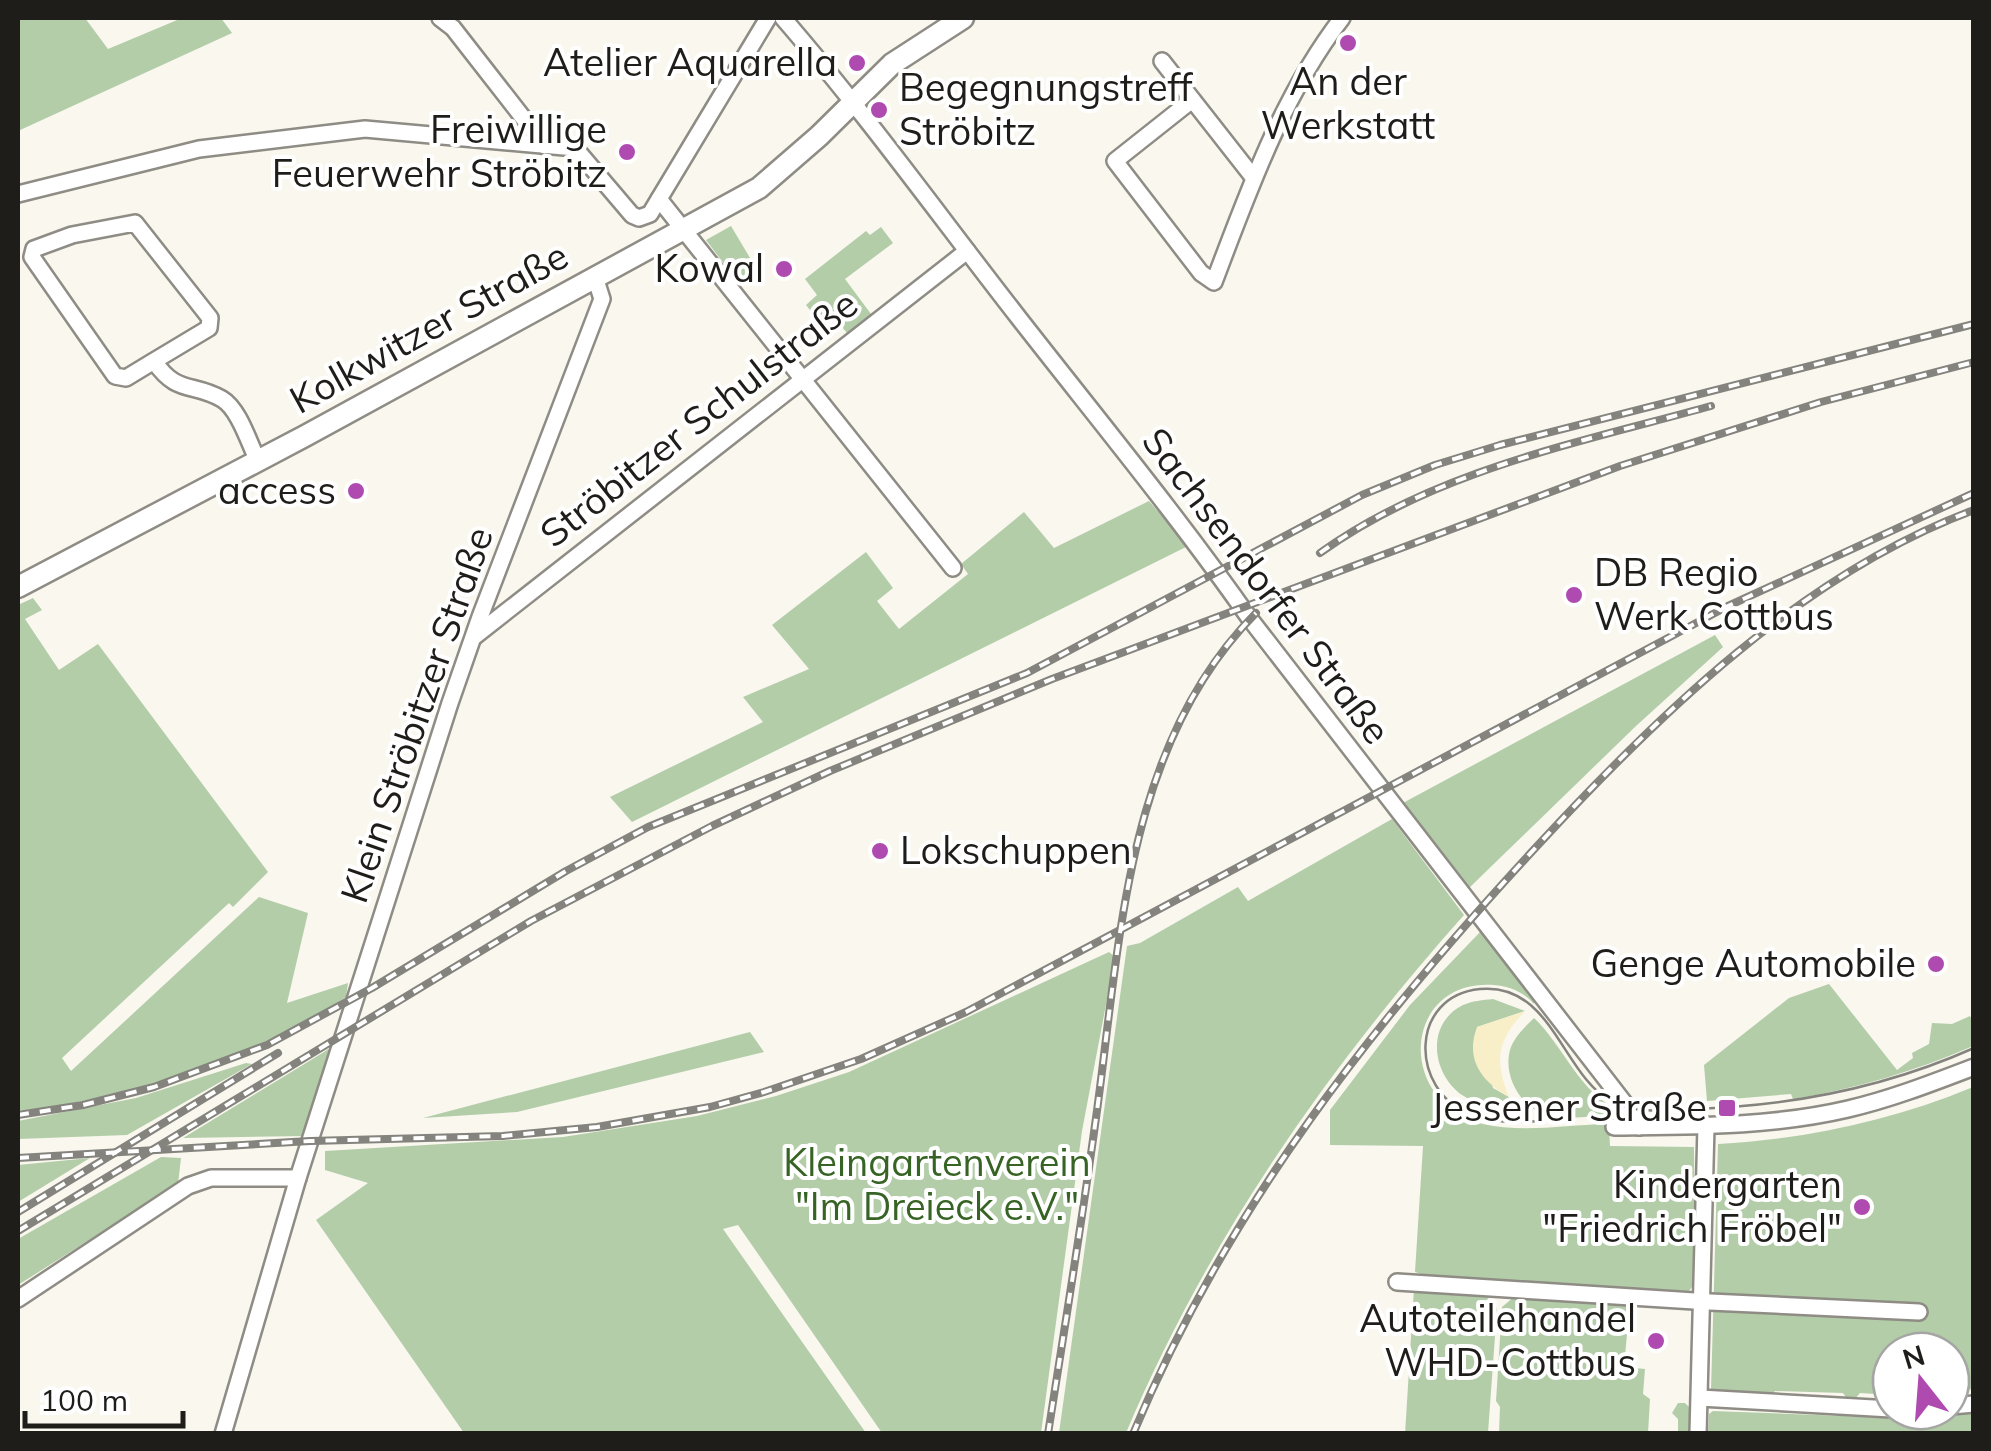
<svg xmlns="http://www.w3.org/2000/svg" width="1991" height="1451" font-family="Mulish,sans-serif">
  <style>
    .green { fill: #b3cda9 }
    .sand { fill: #f8eec8 }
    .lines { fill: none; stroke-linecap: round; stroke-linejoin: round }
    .minor-casing { stroke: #8e8c84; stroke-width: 20 }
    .major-casing { stroke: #8e8c84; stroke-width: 25 }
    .minor { stroke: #fff; stroke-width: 15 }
    .major { stroke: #fff; stroke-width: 20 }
    .tram { stroke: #84837d; stroke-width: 2.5 }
    .rail-casing { stroke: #84837d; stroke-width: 8 }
    .rail { stroke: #fff; stroke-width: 4; stroke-dasharray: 11; stroke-linecap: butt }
    .poi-dot { fill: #af4bb0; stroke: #fff; stroke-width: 4 }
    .labels { text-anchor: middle; stroke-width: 8; stroke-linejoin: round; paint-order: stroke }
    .poi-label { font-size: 38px; fill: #1e1d1a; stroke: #fff; text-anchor: end }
    .street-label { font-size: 38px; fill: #1e1d1a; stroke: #fff }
    .park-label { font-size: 38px; fill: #376424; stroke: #fff }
  </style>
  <rect width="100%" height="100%" fill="#f9f7ee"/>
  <g class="green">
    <path d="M18,18H85L108,49L182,18H221L232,33L18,131Z"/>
    <path d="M731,226L756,268L737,281L706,240Z"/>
    <path d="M881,227L893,243L845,279L871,314L847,333L832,315L821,324L806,305L817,295L805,279L866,231L870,235Z"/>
    <path d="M1149,501L1188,546L632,822L610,797L763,722L743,697L809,669L772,625L866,552L893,588L877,601L899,629L968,574L961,564L1024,512L1054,548Z"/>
    <path d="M33,598L42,610L25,619L59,670L98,644L268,872L233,907L229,903L62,1058L71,1071L259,897L308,913L287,1003L348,983L346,997C255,1057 126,1100 18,1111V605Z"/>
    <path d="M1715,635L1723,647L1636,726L1468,889L1401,804Z"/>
    <path d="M1392,819L1464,915C1326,1070 1207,1241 1126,1433H1059L1127,946L1140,943L1238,887L1248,901Z"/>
    <path d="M1482,930L1536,999L1534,1004C1523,992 1510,986 1494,985C1404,978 1393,1101 1483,1124C1521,1133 1567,1125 1606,1124L1609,1128L1610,1146L1694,1147L1695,1283L1689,1291L1430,1277L1415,1272L1423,1146L1330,1145V1110L1410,1005Z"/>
    <path d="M1109,952L1115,957L1082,1131L1041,1433H882L738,1225L723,1229L866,1433H464L316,1220L368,1183L325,1170V1151L563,1137L697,1116L776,1096L849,1072Z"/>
    <path d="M1829,984L1897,1070L1913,1058L1912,1053L1929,1044L1932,1023L1952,1024L1970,1016L1973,1022V1046C1916,1071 1855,1089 1793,1099L1791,1094L1707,1101L1704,1065L1789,998Z"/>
    <path d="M1493,999L1525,1011L1477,1027L1493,1088L1509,1097L1529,1116C1505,1113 1483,1109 1462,1095C1432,1074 1425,1024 1463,1005C1472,1001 1483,1000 1493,999Z"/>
    <path d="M1534,1018C1563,1045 1581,1095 1618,1109V1115C1596,1115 1566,1121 1546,1115C1520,1106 1503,1076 1510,1050C1514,1037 1524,1028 1534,1018Z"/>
    <path d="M750,1032L764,1052L517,1112L423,1118Z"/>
    <path d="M331,1047L304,1136L183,1138L324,1052Z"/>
    <path d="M246,1063L252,1064L127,1135L18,1139V1121L136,1098Z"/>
    <path d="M1973,1087V1389L1951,1392V1351H1891V1395L1860,1393L1854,1400H1848L1843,1393L1775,1391L1772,1394L1715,1395L1711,1390L1718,1144C1806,1139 1891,1121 1973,1087Z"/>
    <path d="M161,1157L181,1158L178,1184L18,1285V1239Z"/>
    <path d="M90,1158L18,1202V1165Z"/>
    <path d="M1414,1289L1484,1294L1497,1308L1488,1433L1405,1434Z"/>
    <path d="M1515,1296L1630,1301L1624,1367L1645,1369L1643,1394L1650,1399L1648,1433H1499L1500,1407L1496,1401L1502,1307Z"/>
    <path d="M1678,1403H1685L1693,1411V1433H1678V1419L1672,1413Z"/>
    <path d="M1713,1411L1921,1419L1973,1413V1433H1708L1709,1414Z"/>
  </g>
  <path class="sand" d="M1525,1011C1497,1040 1494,1060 1509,1097C1481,1081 1465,1059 1477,1027Z"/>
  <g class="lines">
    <g class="minor-casing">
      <g id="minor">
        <path d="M440,18L453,28L545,146"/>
        <path d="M783,18C866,114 940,217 1018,317C1096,417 1177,515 1250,619L1636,1118L1639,1127"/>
        <path d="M1162,61L1253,177"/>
        <path d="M1192,100L1115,161L1201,273L1214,282C1249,190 1282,96 1342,18"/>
        <path d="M18,194L199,149L365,129L575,148L632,215L639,218L650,214L768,18"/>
        <path d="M659,199L953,568"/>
        <path d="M154,361L209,328L210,318L135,223L72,235L34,249L32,257L115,376L126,378L154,361C177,395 192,382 222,399C239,409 249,443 258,461"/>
        <path d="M475,636L967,251"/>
        <path d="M1614,1127C1693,1126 1771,1127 1848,1109C1891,1099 1932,1083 1974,1067"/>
        <path d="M1397,1282L1710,1302L1919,1312"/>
        <path d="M18,1299L188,1186L211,1178H298"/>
        <path d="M1700,1398L1891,1409"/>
        <path d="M1951,1406L1974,1404"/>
        <path d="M223,1434L298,1178L450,703L480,617L602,299L595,277"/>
        <path d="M1698,1434L1706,1126"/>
      </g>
    </g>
    <g class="major-casing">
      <path id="major" d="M18,587L305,436L759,188L819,136L892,64L963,18"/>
    </g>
    <use href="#minor" class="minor"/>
    <use href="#major" class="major"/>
    <path class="tram" d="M1544,1121C1519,1122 1494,1124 1470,1114C1409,1090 1409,996 1480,989C1552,982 1562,1075 1612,1102C1636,1114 1661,1110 1686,1109C1786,1107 1882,1089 1974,1048"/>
    <g class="rail-casing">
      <g id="rail">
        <path d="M1320,553C1434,471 1577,443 1711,406"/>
        <path d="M18,1115L83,1105L154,1087L267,1045L372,988L566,871L648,827L1027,673L1362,495L1435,465L1500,445L1974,324"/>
        <path d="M18,1158L310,1141L503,1136L597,1127L710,1107L764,1092L861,1059L966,1012L1728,606L1974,493"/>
        <path d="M18,1212L278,1053"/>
        <path d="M18,1231L531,921L712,826L830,771L1052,679L1620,466L1821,402L1974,362"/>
        <path d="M1048,1434C1064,1331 1081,1228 1095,1125C1120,950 1123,746 1256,613"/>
        <path d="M1133,1434C1228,1206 1373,1023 1539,844C1659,714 1804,573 1974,510"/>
      </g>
    </g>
    <use href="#rail" class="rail"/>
  </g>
  <g class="poi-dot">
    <circle cx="1348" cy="43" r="10"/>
    <circle cx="857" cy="63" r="10"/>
    <circle cx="879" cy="110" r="10"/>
    <circle cx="627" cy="152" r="10"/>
    <circle cx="784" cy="269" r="10"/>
    <circle cx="356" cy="491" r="10"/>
    <circle cx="1574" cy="595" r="10"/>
    <circle cx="880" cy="851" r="10"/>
    <circle cx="1936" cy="964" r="10"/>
    <rect x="1717" y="1098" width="20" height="20" rx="5"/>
    <circle cx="1862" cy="1207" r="10"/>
    <circle cx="1656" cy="1341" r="10"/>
  </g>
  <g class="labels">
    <g class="poi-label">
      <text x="837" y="76">Atelier Aquarella</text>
      <text x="1348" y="95" text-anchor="middle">An der<tspan x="1348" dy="44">Werkstatt</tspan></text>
      <text x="899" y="101" text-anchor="start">Begegnungstreff<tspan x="899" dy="44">Ströbitz</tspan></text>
      <text x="607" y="143">Freiwillige<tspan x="607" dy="44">Feuerwehr Ströbitz</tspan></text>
      <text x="764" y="282">Kowal</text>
      <text x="336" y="504">access</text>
      <text x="1594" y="586" text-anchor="start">DB Regio<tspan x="1594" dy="44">Werk Cottbus</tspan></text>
      <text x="900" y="864" text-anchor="start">Lokschuppen</text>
      <text x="1916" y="977">Genge Automobile</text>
      <text x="1707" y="1121">Jessener Straße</text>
      <text x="1842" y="1198">Kindergarten<tspan x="1842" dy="44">"Friedrich Fröbel"</tspan></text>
      <text x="1636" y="1332">Autoteilehandel<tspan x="1636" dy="44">WHD-Cottbus</tspan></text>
    </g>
    <g class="street-label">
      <text transform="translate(429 328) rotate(-29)" y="13">Kolkwitzer Straße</text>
      <text transform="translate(699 419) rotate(-38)" y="13">Ströbitzer Schulstraße</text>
      <text transform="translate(1266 586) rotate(53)" y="13">Sachsendorfer Straße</text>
      <text transform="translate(417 715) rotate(-71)" y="13">Klein Ströbitzer Straße</text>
    </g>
    <g class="park-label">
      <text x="937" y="1176">Kleingartenverein<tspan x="937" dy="44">"Im Dreieck e.V."</tspan></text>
    </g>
  </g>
  <rect width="1991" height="1451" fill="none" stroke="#1e1d1a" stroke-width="40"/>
  <g transform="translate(1921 1381) rotate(343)"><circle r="48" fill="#ffffff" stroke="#a5a5a3" stroke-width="2.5"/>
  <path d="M0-8L18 38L0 25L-18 38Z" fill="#af4bb0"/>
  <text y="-15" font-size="28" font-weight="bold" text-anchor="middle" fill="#1e1d1a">N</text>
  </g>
  <path d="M25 1411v15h158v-15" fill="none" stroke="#1e1d1a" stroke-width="5"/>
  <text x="40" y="1411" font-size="30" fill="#1e1d1a" stroke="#ffffff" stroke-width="8" paint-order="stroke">100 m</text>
</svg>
